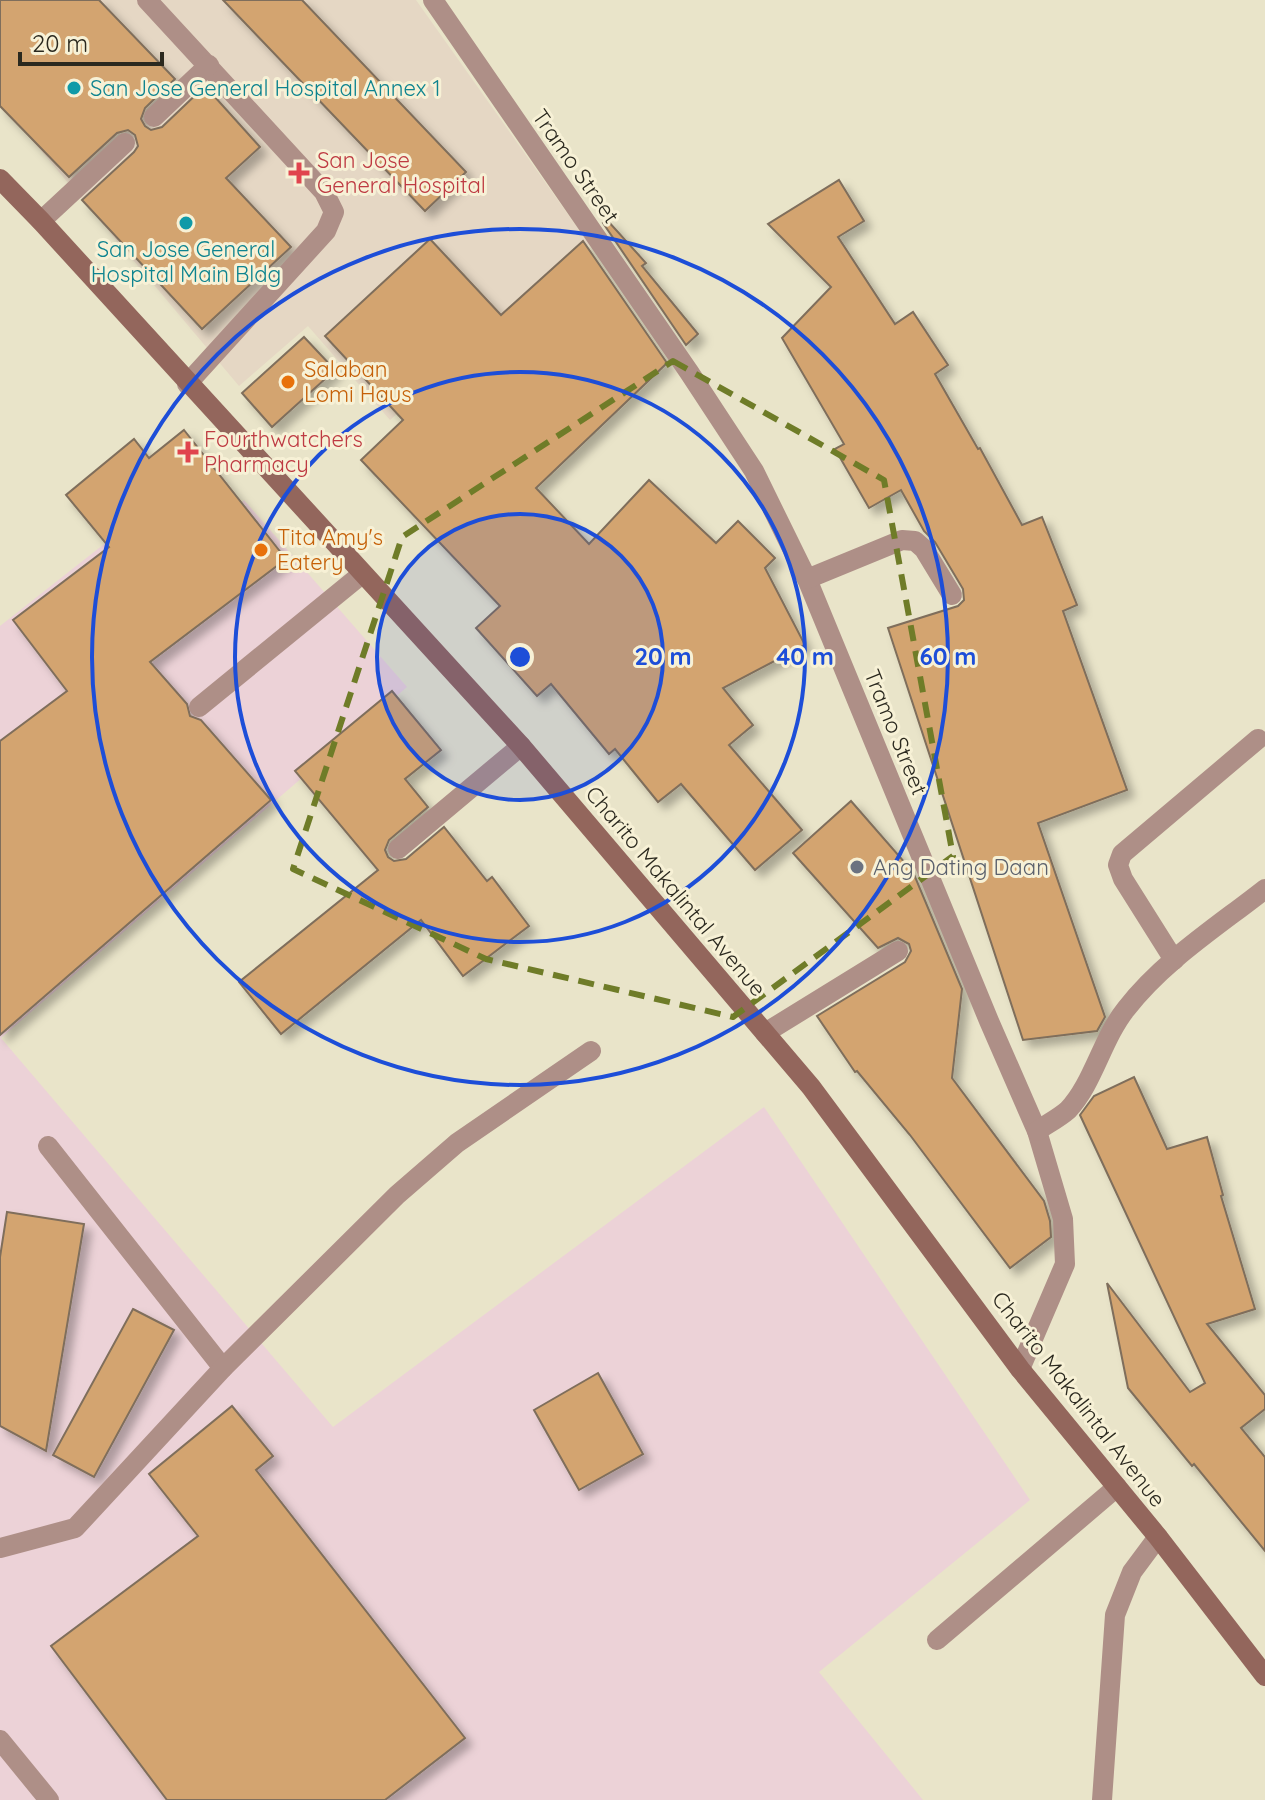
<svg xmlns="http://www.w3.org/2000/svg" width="1265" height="1800" font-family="Quicksand,sans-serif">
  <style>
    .industrial { fill: #ecd2d7 }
    .medical { fill: #e5d7c4 }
    .building { fill: #d3a46f; stroke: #7f6e5b; stroke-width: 2; filter: url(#shadow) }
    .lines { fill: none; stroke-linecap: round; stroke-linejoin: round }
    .lane { stroke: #ae8f87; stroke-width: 20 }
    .street { stroke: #ae8f87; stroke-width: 20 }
    .secondary { stroke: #93665c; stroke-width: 20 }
    .marked { fill: none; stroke: #6f7c28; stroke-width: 6; stroke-dasharray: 16 10; stroke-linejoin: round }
    .ring { fill: none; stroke: #1d4ed8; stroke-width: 4 }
    .culture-dot { fill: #0f9aa8; stroke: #f7f1d6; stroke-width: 3 }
    .health-dot { fill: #e0444e; stroke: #f7f1d6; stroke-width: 3 }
    .food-dot { fill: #e8710a; stroke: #f7f1d6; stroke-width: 3 }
    .worship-dot { fill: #6b7280; stroke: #f7f1d6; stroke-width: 3 }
    .labels { text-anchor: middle; stroke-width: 6; stroke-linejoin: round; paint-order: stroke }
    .culture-label { font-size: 22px; fill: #0d838f; stroke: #f7f1d6; text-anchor: start }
    .health-label { font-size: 22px; fill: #be3a42; stroke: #f7f1d6; text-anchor: start }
    .street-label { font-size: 22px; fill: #2b291f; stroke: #f7f1d6 }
    .food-label { font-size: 22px; fill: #c56008; stroke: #f7f1d6; text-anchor: start }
    .worship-label { font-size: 22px; fill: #5b616d; stroke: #f7f1d6; text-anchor: start }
    .centre { fill: #1d4ed8; stroke: #f7f1d6; stroke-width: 4 }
    .ring-label { font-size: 24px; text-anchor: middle; font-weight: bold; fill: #1d4ed8; stroke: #f7f1d6; stroke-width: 6; stroke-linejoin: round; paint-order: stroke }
  </style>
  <defs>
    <filter id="shadow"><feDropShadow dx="7" dy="7" stdDeviation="4" flood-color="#0004"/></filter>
  </defs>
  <rect width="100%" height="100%" fill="#e9e4c9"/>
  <path class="industrial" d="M179,485L216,528L244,500L407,687L1,1038L333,1427L764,1107L1030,1500L819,1672L923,1800H0V626Z"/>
  <path class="medical" d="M0,0H416L589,244L390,420L308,326L239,386L0,102Z"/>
  <g class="building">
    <path d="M0,0H99L175,79L145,108L141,119L145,126L151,130L162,127L205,86L260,147L226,178L291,247L202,329L82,200L134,152L138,146L135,135L128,130L117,133L69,177L0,106Z"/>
    <path d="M223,0H302L466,172L425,211Z"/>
    <path d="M839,180L864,221L838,237L895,324L913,312L948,365L935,374L978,449L980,448L1022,525L1042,517L1077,605L1063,611L1127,790L1038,823L1105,1017L1097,1031L1023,1040L888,628L958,606L964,600L963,589L935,542L924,531L901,490L869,508L835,449L844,444L782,338L831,287L768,224Z"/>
    <path d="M607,220L646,263L642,266L698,334L686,345L603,223Z"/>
    <path d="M430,239L501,315L583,241L667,363L536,488L589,544L649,480L716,543L738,521L775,558L765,568L805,645L723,688L753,725L729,745L802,830L755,870L681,784L658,802L615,749L609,754L551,684L537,696L476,628L500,606L361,460L403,420L325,336Z"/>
    <path d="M304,337L335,370L272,427L242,393Z"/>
    <path d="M184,430L286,559L150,662L187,704L190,716L201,720L271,800L0,1035V741L67,691L13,620L109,547L66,495L134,439L149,458Z"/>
    <path d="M392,691L441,750L405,779L428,807L389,840L385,850L388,857L394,861L406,859L444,827L487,881L492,877L529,926L463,976L421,920L281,1034L239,982L378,870L295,771Z"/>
    <path d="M851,801L913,872L962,989L952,1078L1044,1201L1050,1221L1051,1237L1010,1268L910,1135L857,1071L855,1072L817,1016L905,962L911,951L909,944L898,938L878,948L793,853Z"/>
    <path d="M1134,1077L1167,1149L1207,1137L1223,1195L1221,1196L1255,1309L1207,1324L1265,1395V1409L1241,1428L1265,1457V1551L1194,1464L1192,1466L1128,1388L1107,1283L1190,1392L1205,1383L1080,1115L1094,1096Z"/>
    <path d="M7,1212L84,1224L46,1451L0,1426V1257Z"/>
    <path d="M133,1309L174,1330L94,1477L53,1455Z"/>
    <path d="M598,1373L643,1454L579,1490L534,1410Z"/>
    <path d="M232,1406L273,1456L256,1470L465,1738L385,1800H167L51,1646L198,1536L149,1474Z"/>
  </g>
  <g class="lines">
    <g class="lane">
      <path d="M147,0L324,192L334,212L326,231L187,384"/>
      <path d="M154,117L209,65"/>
      <path d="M41,221L125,143"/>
      <path d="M199,707L362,574"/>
      <path d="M398,849L521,746"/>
      <path d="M765,1033L898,951"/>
      <path d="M48,1146L223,1368"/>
      <path d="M0,1548L75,1528L223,1368L397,1195L457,1143L591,1051"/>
      <path d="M937,1640L1117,1487"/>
      <path d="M0,1740L49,1800"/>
    </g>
    <g class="street">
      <path d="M433,0L689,372L754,471L807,579L989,1021L1037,1131L1063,1219L1065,1264L1020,1369"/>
      <path d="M807,579L902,540L915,541L924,549L952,595"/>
      <path d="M1174,960L1123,879L1118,865L1122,854L1258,739"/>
      <path d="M1037,1131C1047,1124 1059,1118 1068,1110C1093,1084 1102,1039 1126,1009C1163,961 1218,926 1265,889"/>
      <path d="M1102,1800L1115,1615L1132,1572L1158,1537"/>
    </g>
    <path class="secondary" d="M0,179L41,221L521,746L811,1087L1020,1369L1158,1537L1265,1676"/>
  </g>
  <path class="marked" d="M673,361L884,480L953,856L733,1017L486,959L293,869L402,537Z"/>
  <circle cx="520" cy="657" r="143" fill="#1d4ed8" fill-opacity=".12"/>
  <g class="ring">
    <circle cx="520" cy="657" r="143"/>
    <circle cx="520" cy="657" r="285"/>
    <circle cx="520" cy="657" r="428"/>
  </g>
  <g class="culture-dot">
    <circle cx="74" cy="88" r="8"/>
    <circle cx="186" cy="223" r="8"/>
  </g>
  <g class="health-dot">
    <path d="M295 161h8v8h8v8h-8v8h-8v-8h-8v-8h8z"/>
    <path d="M184 440h8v8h8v8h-8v8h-8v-8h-8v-8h8z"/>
  </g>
  <g class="food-dot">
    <circle cx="288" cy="382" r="8"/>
    <circle cx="261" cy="550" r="8"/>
  </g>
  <circle class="worship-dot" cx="857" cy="867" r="8"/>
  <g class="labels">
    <g class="culture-label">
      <text x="90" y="96">San Jose General Hospital Annex 1</text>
      <text x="186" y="257" text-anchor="middle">San Jose General<tspan x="186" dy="25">Hospital Main Bldg</tspan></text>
    </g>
    <g class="health-label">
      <text x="317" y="168">San Jose<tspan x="317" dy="25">General Hospital</tspan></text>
      <text x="204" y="447">Fourthwatchers<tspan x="204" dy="25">Pharmacy</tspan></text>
    </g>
    <g class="street-label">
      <text transform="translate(576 166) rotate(55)" y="8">Tramo Street</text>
      <text transform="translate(896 732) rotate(68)" y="8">Tramo Street</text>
      <text transform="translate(676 891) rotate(50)" y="8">Charito Makalintal Avenue</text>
      <text transform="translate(1079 1399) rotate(52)" y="8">Charito Makalintal Avenue</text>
    </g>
    <g class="food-label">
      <text x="304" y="377">Salaban<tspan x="304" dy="25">Lomi Haus</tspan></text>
      <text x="277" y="545">Tita Amy's<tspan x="277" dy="25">Eatery</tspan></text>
    </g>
    <g class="worship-label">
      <text x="873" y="875">Ang Dating Daan</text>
    </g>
  </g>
  <circle cx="520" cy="657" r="12" class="centre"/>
  <g class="ring-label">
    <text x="663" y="665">20 m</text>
    <text x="805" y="665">40 m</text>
    <text x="948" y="665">60 m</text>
  </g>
  <path d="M20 52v12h142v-12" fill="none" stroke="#2b291f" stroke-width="4"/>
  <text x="32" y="52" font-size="24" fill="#2b291f" stroke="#f7f1d6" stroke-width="6" paint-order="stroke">20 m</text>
</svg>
